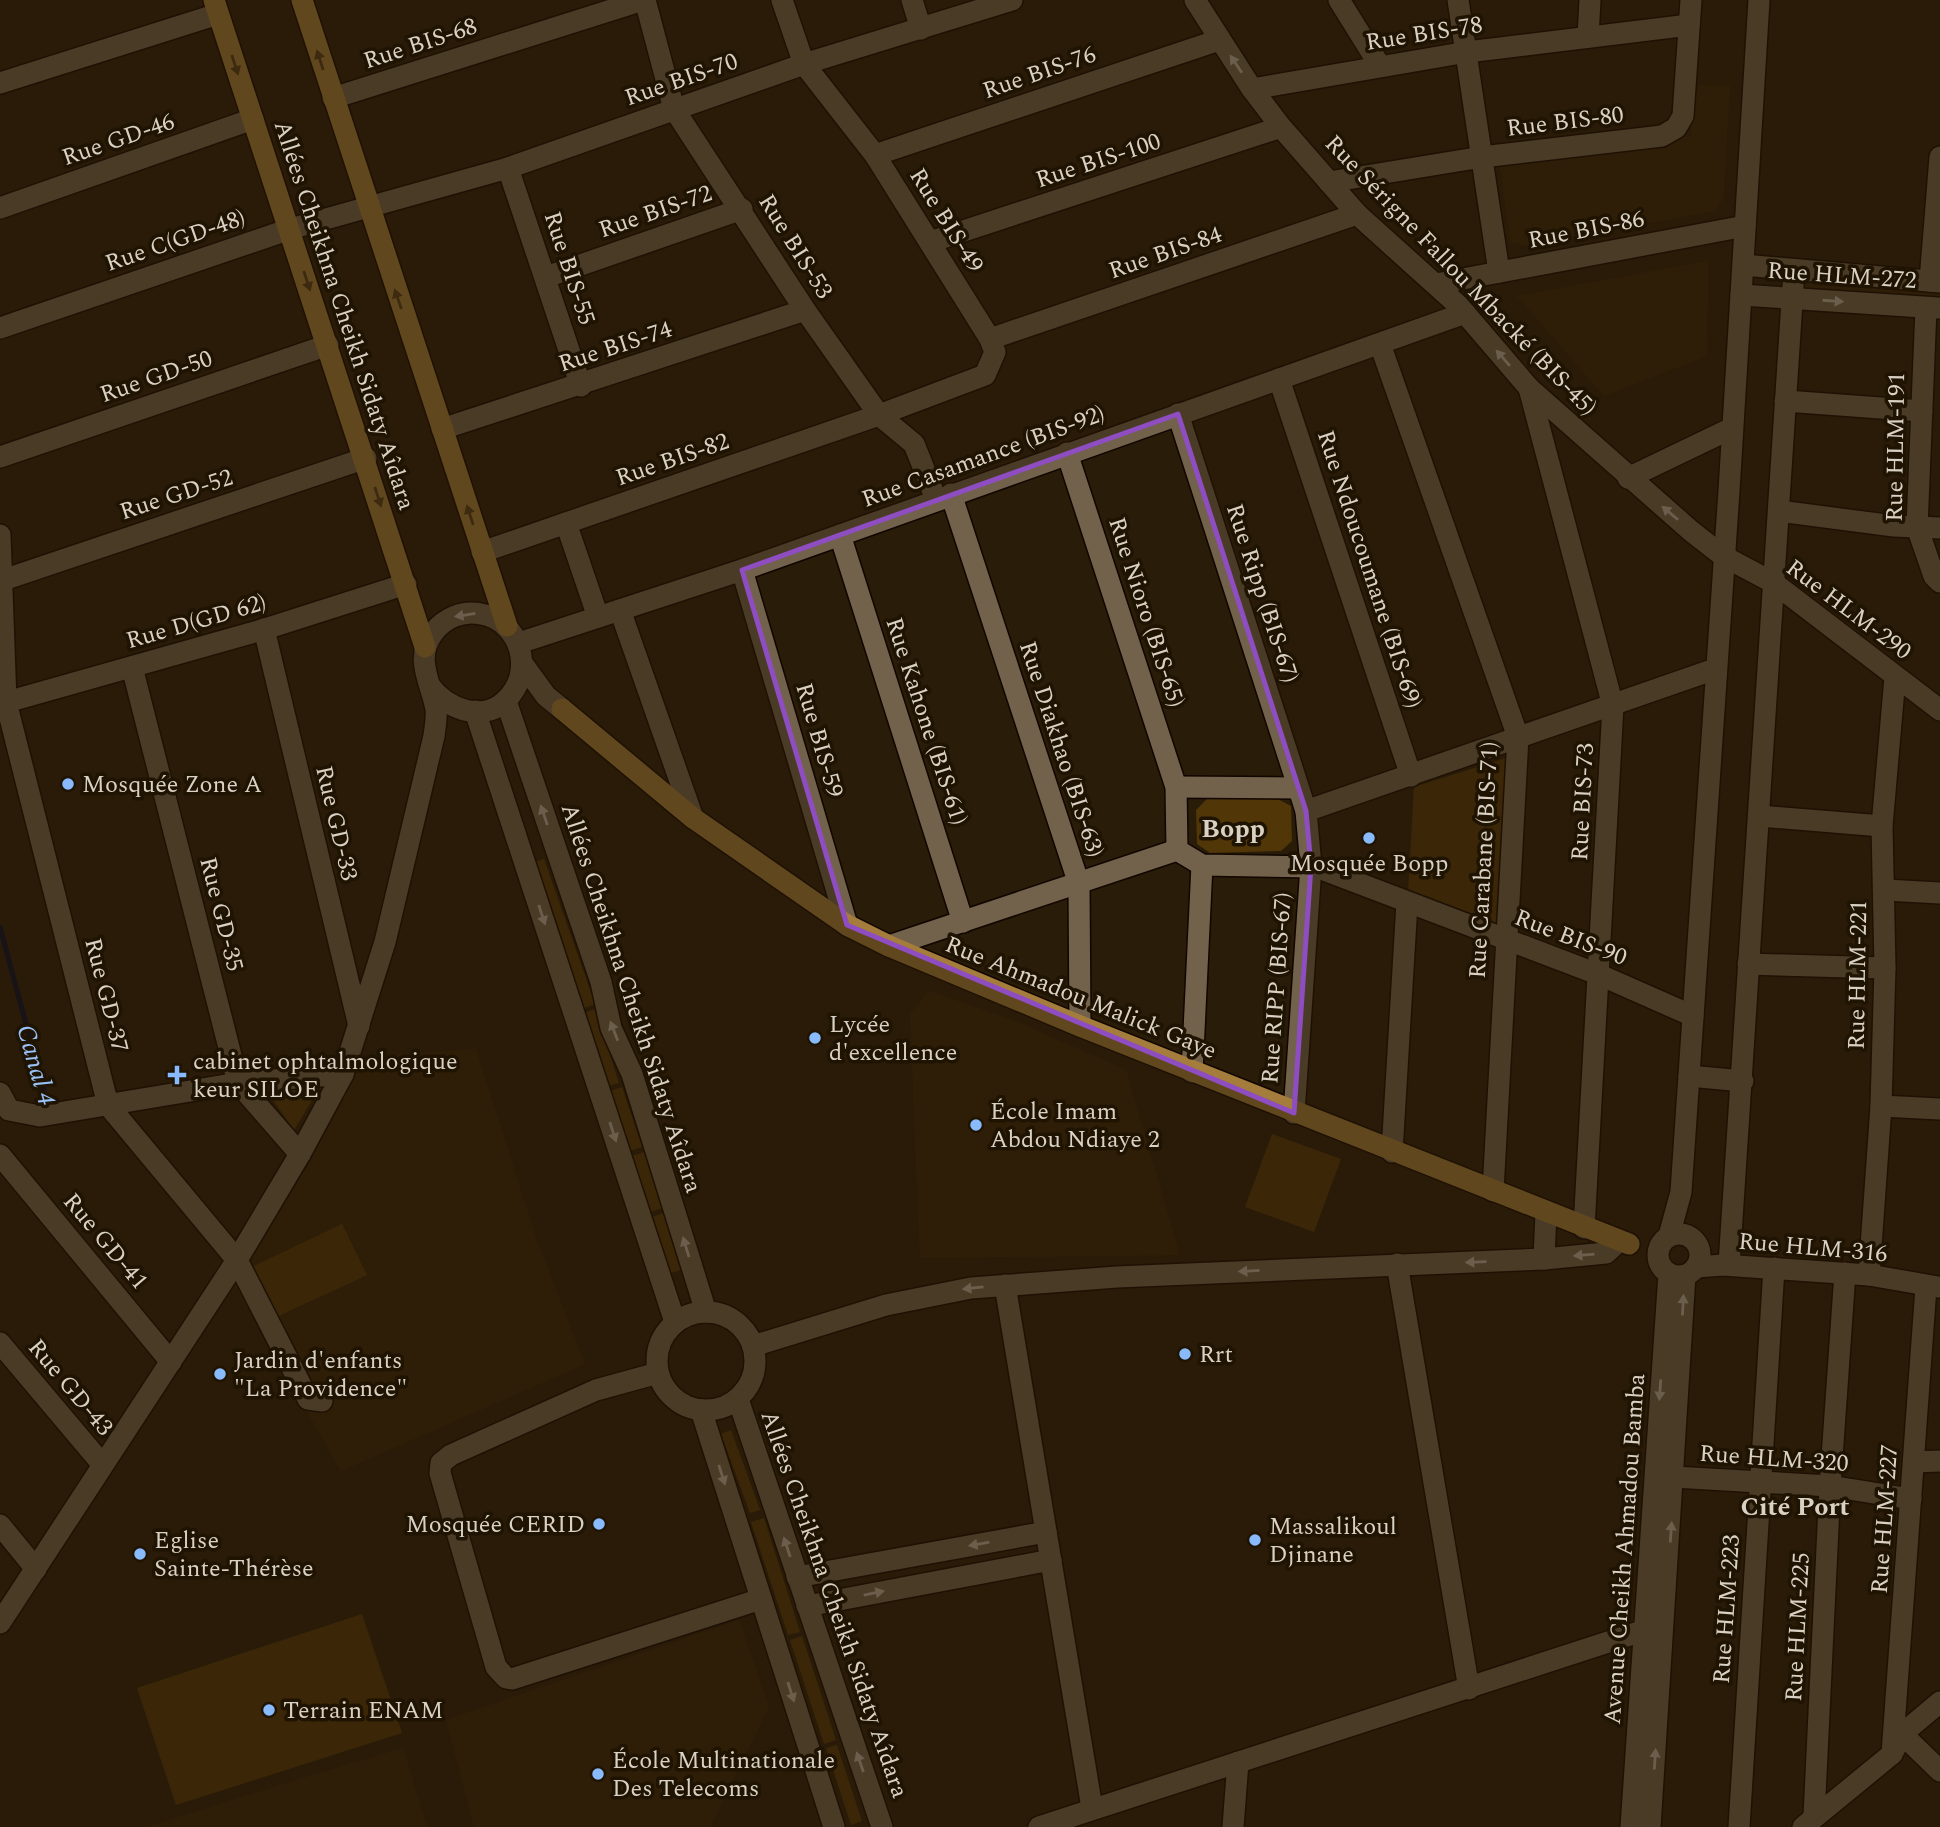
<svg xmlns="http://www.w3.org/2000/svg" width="1940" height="1827" font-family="Spectral,serif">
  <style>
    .built { fill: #352308 }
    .green { fill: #513608 }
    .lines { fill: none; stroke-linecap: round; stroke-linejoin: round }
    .stream { stroke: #000929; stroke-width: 5 }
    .minor-casing { stroke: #110600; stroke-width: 24 }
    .major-casing { stroke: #110600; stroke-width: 24 }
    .minor { stroke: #72624c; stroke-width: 21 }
    .major { stroke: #a47c3b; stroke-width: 21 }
    .oneway { fill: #543d19 }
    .oneway2 { fill: #bbb0a1 }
    .marked { fill: none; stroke: #8e4dc0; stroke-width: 5; stroke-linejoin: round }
    .poi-dot { fill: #89bafc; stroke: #1f1302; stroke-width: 2.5 }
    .labels { text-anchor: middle; stroke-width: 7; stroke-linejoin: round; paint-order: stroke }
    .street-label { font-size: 24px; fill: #dad1c5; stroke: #1f1302 }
    .poi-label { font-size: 24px; fill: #dad1c5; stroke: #1f1302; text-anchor: start }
    .neighbourhood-label { font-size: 26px; font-weight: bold; fill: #dad1c5; stroke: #1f1302 }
    .water-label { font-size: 26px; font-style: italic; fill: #99c2f9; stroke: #1f1302 }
  </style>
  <rect width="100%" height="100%" fill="#291c08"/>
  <g class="built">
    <path d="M1702,85L1730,86L1723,199L1715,211L1525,245L1510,242L1500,163L1691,136L1692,92Z"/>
    <path d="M1708,261L1707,356L1604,396L1517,296Z"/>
    <path d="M1797,275L1940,286V305L1796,295Z"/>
    <path d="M929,991L1013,1020L1126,1070L1180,1255L920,1258L910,1014Z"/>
    <path d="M476,1049L536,1238L585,1364L341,1471L232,1280L308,1166L364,1057Z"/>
    <path d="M739,1620L769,1707L710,1827H474L446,1720Z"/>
    <path d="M403,1748L427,1827H147L283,1784Z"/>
  </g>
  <g class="green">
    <path d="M1506,758L1496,929L1408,893L1414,787Z"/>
    <path d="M1276,798L1291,806L1292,841L1281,851L1210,853L1197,844L1196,810L1207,799Z"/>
    <path d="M544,859L595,1004L582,1009L531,863Z"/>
    <path d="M595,1009L619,1083L608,1086L584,1013Z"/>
    <path d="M311,1082L319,1089L294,1130L266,1090Z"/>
    <path d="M622,1087L642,1147L630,1151L610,1091Z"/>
    <path d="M1272,1134L1341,1159L1314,1232L1245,1207Z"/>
    <path d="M644,1152L662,1208L650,1212L632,1156Z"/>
    <path d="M664,1213L683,1269L671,1273L652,1217Z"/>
    <path d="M342,1224L367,1275L274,1318L250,1268Z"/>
    <path d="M731,1430L760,1510L750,1513L721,1434Z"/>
    <path d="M764,1518L800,1632L788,1635L751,1522Z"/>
    <path d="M362,1614L402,1733L176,1805L137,1688Z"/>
    <path d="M802,1636L836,1740L824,1744L790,1640Z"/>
    <path d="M837,1745L862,1821L851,1825L826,1748Z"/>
  </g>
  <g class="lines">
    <path class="stream" d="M0,927L49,1110"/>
    <g class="minor-casing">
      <g id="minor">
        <path d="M645,0L674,109L805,310L879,415L914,444L936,499"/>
        <path d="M912,0L921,29"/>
        <path d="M1195,0L1252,89L1281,127L1357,214L1458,305L1529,388L1691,531L1723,556L1774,583L1940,710"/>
        <path d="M1339,0L1380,66"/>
        <path d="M1458,0L1499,272"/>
        <path d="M1588,37L1590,0"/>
        <path d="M0,83L218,14"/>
        <path d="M1252,89L1467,52L1689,25"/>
        <path d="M333,98L643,0"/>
        <path d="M875,155L1219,40"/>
        <path d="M508,168L581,386"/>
        <path d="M1329,182L1482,157L1662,136L1676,128L1683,116L1691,0"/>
        <path d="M0,208L253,119"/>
        <path d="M930,242L1281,127"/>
        <path d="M1743,265L1940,282"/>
        <path d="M546,277L742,209"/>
        <path d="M1930,281L1940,157"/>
        <path d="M1436,284L1745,226"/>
        <path d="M1741,295L1938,308"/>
        <path d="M1926,308L1917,527L1934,576L1940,582"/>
        <path d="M0,328L290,229L508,168L804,64L1012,0"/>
        <path d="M990,339L1357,214"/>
        <path d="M1380,344L1518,737L1493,1191"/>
        <path d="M1279,379L1411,776"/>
        <path d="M1529,388L1613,706L1584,1228"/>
        <path d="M1785,401L1922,411"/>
        <path d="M1178,414L1306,811L1311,866L1294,1113"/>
        <path d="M442,429L805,310"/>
        <path d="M1067,453L1176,787L1177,850L1202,865L1316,867L1600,975L1693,1016"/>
        <path d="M0,457L328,345"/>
        <path d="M1628,478L1732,428"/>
        <path d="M951,494L1079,884L1080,1026"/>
        <path d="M1779,511L1894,526L1940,528"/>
        <path d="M566,523L598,617"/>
        <path d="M0,535L6,702L108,1105L237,1260L308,1399L322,1401"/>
        <path d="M840,535L963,922"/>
        <path d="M482,552L879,415L985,375L995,352L990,339L875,155L804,64L782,0"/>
        <path d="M742,570L847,925"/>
        <path d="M3,580L366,458"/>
        <path d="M620,610L693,818"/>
        <path d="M264,629L359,1026"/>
        <path d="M519,643L742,570L1465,313"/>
        <path d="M522,663L546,696L562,709"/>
        <path d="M132,667L238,1083L300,1154"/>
        <path d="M506,701L601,982L611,1028L632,1074L706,1312"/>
        <path d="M0,704L265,629L406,584"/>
        <path d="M475,711L675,1322"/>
        <path d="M1176,787L1298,788"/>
        <path d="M1306,811L1715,669"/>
        <path d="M1759,816L1882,826"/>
        <path d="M1885,890L1940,893"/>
        <path d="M889,946L1177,850"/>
        <path d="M1748,964L1885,968"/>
        <path d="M1192,1072L1202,865"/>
        <path d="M1689,1076L1743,1081"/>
        <path d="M0,1093L9,1110L40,1116L238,1083L343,1074"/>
        <path d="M1881,1106L1940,1109"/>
        <path d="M1392,1152L1407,903"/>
        <path d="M0,1155L171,1362"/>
        <circle cx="1679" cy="1255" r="21"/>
        <path d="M1669,1236L1681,1192L1729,491L1759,0"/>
        <path d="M1544,1259L1546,1213"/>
        <path d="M1397,1264L1469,1689"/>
        <path d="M1729,1265L1794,271"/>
        <path d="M1696,1267L1723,1265L1869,1275L1938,1287"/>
        <path d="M1869,1275L1881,1106L1885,968L1882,826L1895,677"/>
        <path d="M1005,1285L1092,1808"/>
        <circle cx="706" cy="1361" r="49"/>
        <path d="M0,1343L102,1464"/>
        <path d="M753,1346L886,1305L971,1288L1117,1277L1544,1259L1606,1253L1619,1241"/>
        <path d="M658,1373L596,1390L451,1455L441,1463L440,1473L496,1667L506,1678L512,1679L761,1599"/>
        <path d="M738,1399L882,1827"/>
        <path d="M701,1410L834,1827"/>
        <path d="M1914,1462L1940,1461"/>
        <path d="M1674,1477L1830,1486L1911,1499"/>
        <path d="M0,1525L36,1569"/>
        <path d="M797,1577L1046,1532"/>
        <path d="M807,1606L1051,1560"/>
        <path d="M0,1623L237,1260L300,1154L343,1074L385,942L434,736C435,727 437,718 436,709C431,682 414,659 433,633C444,618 463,610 481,614C521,621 536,673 505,701C482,723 445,708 430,686"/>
        <path d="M1902,1734L1940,1771"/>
        <path d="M1892,1754L1926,1287"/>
        <path d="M1814,1816L1830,1486L1845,1273"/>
        <path d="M1039,1827L1645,1630"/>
        <path d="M1233,1827L1238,1762"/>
        <path d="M1631,1827L1669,1274"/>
        <path d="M1650,1827L1685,1275"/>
        <path d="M1739,1827L1774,1268"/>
        <path d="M1803,1827L1892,1754L1902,1734L1940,1702"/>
      </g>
    </g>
    <g class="major-casing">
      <g id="major">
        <path d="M214,0L425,647"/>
        <path d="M302,0L507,626"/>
        <path d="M562,709L693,818L847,925L889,946L1080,1026L1629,1244"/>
      </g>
    </g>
    <use href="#minor" class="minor"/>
    <use href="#major" class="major"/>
  </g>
  <defs><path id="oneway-solid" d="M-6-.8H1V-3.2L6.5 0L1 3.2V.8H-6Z" transform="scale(1.75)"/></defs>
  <g class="oneway">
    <use href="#oneway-solid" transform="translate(320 60) rotate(-108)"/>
    <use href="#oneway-solid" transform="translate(235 65) rotate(72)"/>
    <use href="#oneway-solid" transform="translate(307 281) rotate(72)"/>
    <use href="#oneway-solid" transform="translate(398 299) rotate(-109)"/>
    <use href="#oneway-solid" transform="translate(378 497) rotate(72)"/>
    <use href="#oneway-solid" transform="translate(470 515) rotate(-108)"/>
  </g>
  <g class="oneway2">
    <use href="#oneway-solid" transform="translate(1236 64) rotate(-124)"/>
    <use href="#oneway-solid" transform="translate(1833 301) rotate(4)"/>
    <use href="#oneway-solid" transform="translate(1503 358) rotate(-131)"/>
    <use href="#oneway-solid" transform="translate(1670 513) rotate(-140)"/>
    <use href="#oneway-solid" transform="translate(465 615) rotate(171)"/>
    <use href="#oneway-solid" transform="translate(544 815) rotate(-109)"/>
    <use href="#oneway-solid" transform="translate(542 915) rotate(72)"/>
    <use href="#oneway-solid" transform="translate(614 1031) rotate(-111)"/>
    <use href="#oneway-solid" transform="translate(613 1132) rotate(72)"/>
    <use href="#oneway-solid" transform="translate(686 1247) rotate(-107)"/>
    <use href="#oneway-solid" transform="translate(1584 1255) rotate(175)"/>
    <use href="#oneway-solid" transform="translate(1476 1262) rotate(178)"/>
    <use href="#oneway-solid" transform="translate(1249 1271) rotate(177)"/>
    <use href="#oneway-solid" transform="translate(973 1288) rotate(174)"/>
    <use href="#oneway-solid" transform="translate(1683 1305) rotate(-87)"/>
    <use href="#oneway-solid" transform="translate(1660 1390) rotate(94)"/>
    <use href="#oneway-solid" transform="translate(722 1475) rotate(72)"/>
    <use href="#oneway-solid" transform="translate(1671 1532) rotate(-86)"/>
    <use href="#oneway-solid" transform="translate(979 1544) rotate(170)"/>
    <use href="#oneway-solid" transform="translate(787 1547) rotate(-108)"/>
    <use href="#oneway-solid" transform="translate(874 1593) rotate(-11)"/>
    <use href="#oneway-solid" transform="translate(791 1692) rotate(72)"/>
    <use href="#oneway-solid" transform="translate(1655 1759) rotate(-86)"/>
    <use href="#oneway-solid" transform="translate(860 1762) rotate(-109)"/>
  </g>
  <path d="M0 0H1940V1827H0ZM1178,414L1306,811L1311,866L1294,1113L847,925L742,570Z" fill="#291c08" fill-opacity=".55" fill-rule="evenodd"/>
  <path class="marked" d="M1178,414L1306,811L1311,866L1294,1113L847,925L742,570Z"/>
  <g class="poi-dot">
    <circle cx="68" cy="784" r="7"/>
    <circle cx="1369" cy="838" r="7"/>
    <circle cx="815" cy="1038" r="7"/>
    <path d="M173.5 1064.5h7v7h7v7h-7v7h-7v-7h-7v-7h7z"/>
    <circle cx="976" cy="1125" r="7"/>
    <circle cx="1185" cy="1354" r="7"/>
    <circle cx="220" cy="1374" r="7"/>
    <circle cx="599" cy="1524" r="7"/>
    <circle cx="1255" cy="1540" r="7"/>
    <circle cx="140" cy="1554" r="7"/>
    <circle cx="269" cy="1710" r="7"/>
    <circle cx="598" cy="1774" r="7"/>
  </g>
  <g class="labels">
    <g class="street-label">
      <text transform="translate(1424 33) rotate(-9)" y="8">Rue BIS-78</text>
      <text transform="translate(420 43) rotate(-18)" y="8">Rue BIS-68</text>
      <text transform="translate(1039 72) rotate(-19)" y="8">Rue BIS-76</text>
      <text transform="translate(681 79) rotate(-19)" y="8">Rue BIS-70</text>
      <text transform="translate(1565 121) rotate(-7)" y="8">Rue BIS-80</text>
      <text transform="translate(118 139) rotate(-19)" y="8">Rue GD-46</text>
      <text transform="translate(1098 160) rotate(-18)" y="8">Rue BIS-100</text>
      <text transform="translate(655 211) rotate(-19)" y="8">Rue BIS-72</text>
      <text transform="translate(947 220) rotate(58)" y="8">Rue BIS-49</text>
      <text transform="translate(1586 229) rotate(-11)" y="8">Rue BIS-86</text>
      <text transform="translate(175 240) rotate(-19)" y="8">Rue C(GD-48)</text>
      <text transform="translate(796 246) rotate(58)" y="8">Rue BIS-53</text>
      <text transform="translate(1165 252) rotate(-19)" y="8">Rue BIS-84</text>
      <text transform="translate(570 268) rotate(72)" y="8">Rue BIS-55</text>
      <text transform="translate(1461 275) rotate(46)" y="8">Rue Sérigne Fallou Mbacké (BIS-45)</text>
      <text transform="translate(1842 275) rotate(4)" y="8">Rue HLM-272</text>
      <text transform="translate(345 315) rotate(72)" y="8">Allées Cheikhna Cheikh Sidaty Aîdara</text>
      <text transform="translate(615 346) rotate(-18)" y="8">Rue BIS-74</text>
      <text transform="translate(156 376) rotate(-19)" y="8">Rue GD-50</text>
      <text transform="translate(1895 447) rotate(-89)" y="8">Rue HLM-191</text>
      <text transform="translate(983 456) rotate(-20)" y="8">Rue Casamance (BIS-92)</text>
      <text transform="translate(672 459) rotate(-19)" y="8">Rue BIS-82</text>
      <text transform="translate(176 494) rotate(-18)" y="8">Rue GD-52</text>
      <text transform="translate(1370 569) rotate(72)" y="8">Rue Ndoucoumane (BIS-69)</text>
      <text transform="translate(1263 593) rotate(72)" y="8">Rue Ripp (BIS-67)</text>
      <text transform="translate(1849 609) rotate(37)" y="8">Rue HLM-290</text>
      <text transform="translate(1147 612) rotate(72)" y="8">Rue Nioro (BIS-65)</text>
      <text transform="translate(196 621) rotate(-16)" y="8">Rue D(GD 62)</text>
      <text transform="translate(927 721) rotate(72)" y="8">Rue Kahone (BIS-61)</text>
      <text transform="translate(820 740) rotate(74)" y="8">Rue BIS-59</text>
      <text transform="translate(1062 749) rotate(72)" y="8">Rue Diakhao (BIS-63)</text>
      <text transform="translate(1582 802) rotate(-87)" y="8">Rue BIS-73</text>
      <text transform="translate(337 823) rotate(77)" y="8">Rue GD-33</text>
      <text transform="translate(1483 860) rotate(-87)" y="8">Rue Carabane (BIS-71)</text>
      <text transform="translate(222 914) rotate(76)" y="8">Rue GD-35</text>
      <text transform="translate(1571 937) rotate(21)" y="8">Rue BIS-90</text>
      <text transform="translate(1857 975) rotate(-89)" y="8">Rue HLM-221</text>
      <text transform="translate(1276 988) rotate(-86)" y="8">Rue RIPP (BIS-67)</text>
      <text transform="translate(107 995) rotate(76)" y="8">Rue GD-37</text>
      <text transform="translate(1081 997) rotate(22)" y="8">Rue Ahmadou Malick Gaye</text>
      <text transform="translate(632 998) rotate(72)" y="8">Allées Cheikhna Cheikh Sidaty Aîdara</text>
      <text transform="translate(106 1241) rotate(50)" y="8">Rue GD-41</text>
      <text transform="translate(1813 1247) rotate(5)" y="8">Rue HLM-316</text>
      <text transform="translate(71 1387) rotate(50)" y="8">Rue GD-43</text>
      <text transform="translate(1774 1458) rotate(4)" y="8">Rue HLM-320</text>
      <text transform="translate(1884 1519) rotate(-86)" y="8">Rue HLM-227</text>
      <text transform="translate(1624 1549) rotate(-86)" y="8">Avenue Cheikh Ahmadou Bamba</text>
      <text transform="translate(835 1604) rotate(71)" y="8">Allées Cheikhna Cheikh Sidaty Aîdara</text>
      <text transform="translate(1726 1609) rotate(-86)" y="8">Rue HLM-223</text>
      <text transform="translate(1797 1627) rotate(-87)" y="8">Rue HLM-225</text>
    </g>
    <g class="poi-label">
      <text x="82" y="792">Mosquée Zone A</text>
      <text x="1369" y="871" text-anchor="middle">Mosquée Bopp</text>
      <text x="829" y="1032">Lycée<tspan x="829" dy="28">d'excellence</tspan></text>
      <text x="193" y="1069">cabinet ophtalmologique<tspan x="193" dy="28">keur SILOE</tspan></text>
      <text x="990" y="1119">École Imam<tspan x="990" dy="28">Abdou Ndiaye 2</tspan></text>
      <text x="1199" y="1362">Rrt</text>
      <text x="234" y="1368">Jardin d'enfants<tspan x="234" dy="28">"La Providence"</tspan></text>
      <text x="585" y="1532" text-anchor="end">Mosquée CERID</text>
      <text x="1269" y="1534">Massalikoul<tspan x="1269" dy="28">Djinane</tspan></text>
      <text x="154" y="1548">Eglise<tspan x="154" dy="28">Sainte-Thérèse</tspan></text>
      <text x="283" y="1718">Terrain ENAM</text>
      <text x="612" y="1768">École Multinationale<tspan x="612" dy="28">Des Telecoms</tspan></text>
    </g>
    <g class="neighbourhood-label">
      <text x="1233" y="837">Bopp</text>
      <text x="1795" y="1515">Cité Port</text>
    </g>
    <g class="water-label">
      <text transform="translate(37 1065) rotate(74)" y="9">Canal 4</text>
    </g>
  </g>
</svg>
